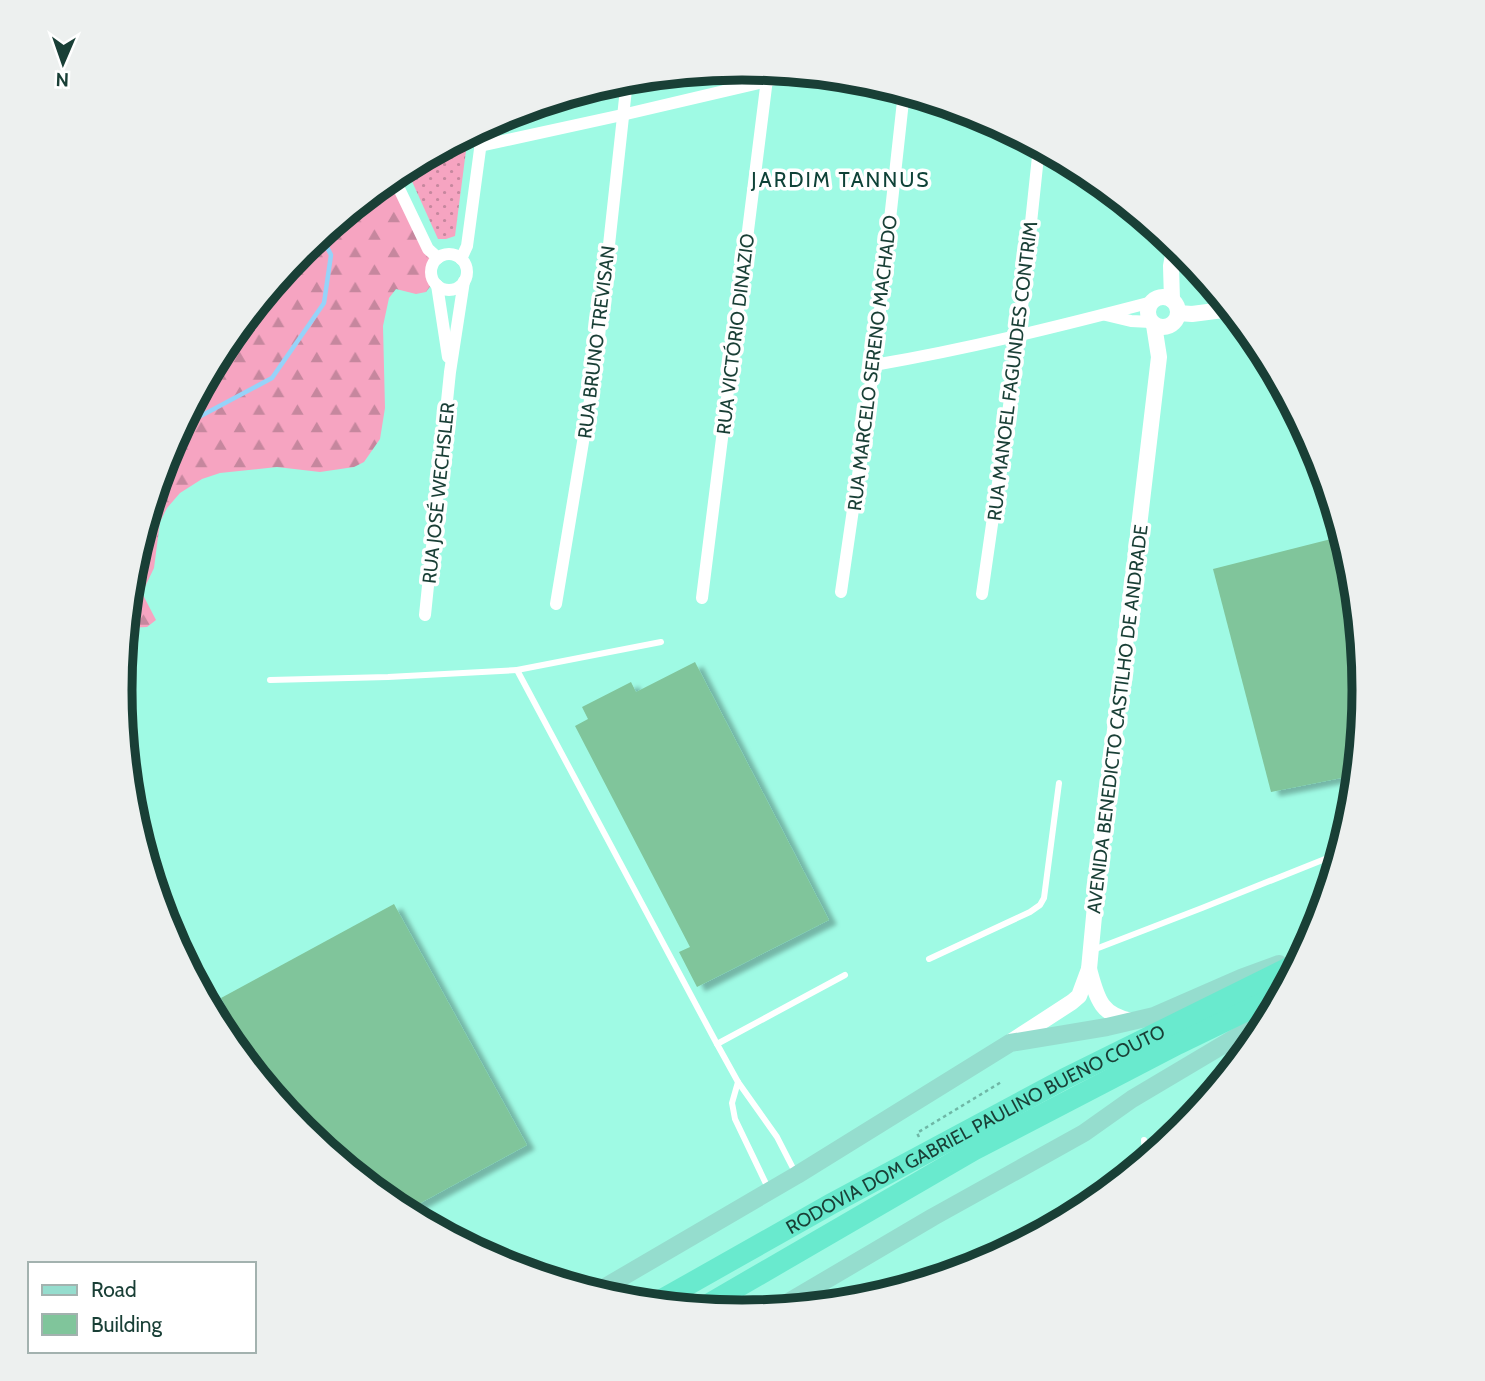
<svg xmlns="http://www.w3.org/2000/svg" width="1485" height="1381" font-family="Cabin,sans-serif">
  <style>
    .forest { fill: url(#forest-firs) }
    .park { fill: url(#park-dots) }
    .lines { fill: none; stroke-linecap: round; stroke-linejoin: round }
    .stream { stroke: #96d3f9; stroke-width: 4.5 }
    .building { fill: #80c59b; filter: url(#shadow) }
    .path { stroke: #6fb7a6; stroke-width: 2.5; stroke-dasharray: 3.5 3.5; stroke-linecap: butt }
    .lane { stroke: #fff; stroke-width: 6 }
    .street { stroke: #fff; stroke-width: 12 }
    .secondary { stroke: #fff; stroke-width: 16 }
    .primary { stroke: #95ddce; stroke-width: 18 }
    .highway { stroke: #69eace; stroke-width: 21 }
    .labels { text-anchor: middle; stroke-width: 7; stroke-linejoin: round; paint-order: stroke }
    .street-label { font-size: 19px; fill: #193f36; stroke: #fff }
    .neighbourhood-label { font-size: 21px; letter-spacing: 2px; fill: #0f4238; stroke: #fff }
    .rim { fill: none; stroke: #193f36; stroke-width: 9 }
  </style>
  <defs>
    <pattern id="forest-firs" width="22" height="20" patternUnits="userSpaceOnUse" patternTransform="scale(1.75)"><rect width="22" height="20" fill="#f6a4c1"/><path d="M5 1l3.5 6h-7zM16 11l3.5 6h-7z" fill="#c6879e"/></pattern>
    <pattern id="park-dots" width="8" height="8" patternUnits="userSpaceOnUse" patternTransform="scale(1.75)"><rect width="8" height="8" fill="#f6a4c1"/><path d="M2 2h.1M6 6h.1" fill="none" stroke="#c6879e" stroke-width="1.8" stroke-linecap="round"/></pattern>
    <filter id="shadow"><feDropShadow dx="8" dy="4.5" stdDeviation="2" flood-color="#0004"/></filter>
  </defs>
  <rect width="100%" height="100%" fill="#9ffae4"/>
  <path class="forest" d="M392,177L430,253L435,267V280L426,292L416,294L396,289L389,298L383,326L385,408L380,439L364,462L354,467L320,472L277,467L220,473L202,479L180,493L167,508L160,522L154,568L142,593L156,620L147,627L126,628L132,569L168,452L225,344L303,250Z"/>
  <path class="park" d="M468,135L455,236L446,239H438L406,168Z"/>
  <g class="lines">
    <path class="stream" d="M182,426L272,378L324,303L331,255L321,235"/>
  </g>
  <g class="building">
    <path d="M1343,536L1353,569L1365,691L1356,775L1271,792L1213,569Z"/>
    <path d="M695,662L829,920L697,987L679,952L690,947L575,726L588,719L582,707L631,682L636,692Z"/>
    <path d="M394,904L527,1145L404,1212L396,1208L302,1130L276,1098L221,998Z"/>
  </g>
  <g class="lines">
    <path class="path" d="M919,1137L917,1133L1003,1081"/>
    <g class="lane">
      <path d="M661,642L517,670L717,1044"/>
      <path d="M270,680L388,677L517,670"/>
      <path d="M1093,950L1202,908L1340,853"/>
      <path d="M929,959L1030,912L1040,905L1044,898L1059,783"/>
      <path d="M738,1082L732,1103L735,1119L769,1190"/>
      <path d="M1144,1140L1145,1156L1147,1160"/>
      <path d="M796,1174L777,1137L738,1082L717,1044L845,975"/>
    </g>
    <g class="street">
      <path d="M480,146L622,115L797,74"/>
      <path d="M393,176L428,249L438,258"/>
      <circle cx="449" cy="272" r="18"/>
      <path d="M461,259L467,246L483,127"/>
      <path d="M437,285L448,357"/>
      <path d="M1106,315L1131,321L1151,322"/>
      <path d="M874,365C968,349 1060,326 1152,302"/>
      <path d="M841,592L874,365L904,92"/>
      <path d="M982,594L1019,336L1039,147"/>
      <path d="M702,598L768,71"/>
      <path d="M556,604L596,364L627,80"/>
      <path d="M425,615L450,372L464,281"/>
    </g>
    <g class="secondary">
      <circle cx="1163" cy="312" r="15"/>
      <path d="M1172,300L1171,266L1175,244"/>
      <path d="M1178,313L1192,314L1231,309"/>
      <path d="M1089,969C1097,998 1100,1015 1132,1021"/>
      <path d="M1012,1041L1072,1002L1079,996L1089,969L1098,874L1159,357L1154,325"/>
    </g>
    <g class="primary">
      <path d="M595,1293L797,1175L1010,1043L1107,1027L1154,1016L1241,978L1279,964"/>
      <path d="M775,1310L933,1217L1084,1133L1132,1099L1270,1017"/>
    </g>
    <g class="highway">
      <path id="s1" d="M654,1304L831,1204L1064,1079L1300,962"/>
      <path d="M700,1309L974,1150L1178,1044L1283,993"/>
    </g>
  </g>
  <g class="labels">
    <g class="street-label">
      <text transform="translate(735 334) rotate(-83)" y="7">RUA VICTÓRIO DINAZIO</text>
      <text transform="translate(596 342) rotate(-83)" y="7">RUA BRUNO TREVISAN</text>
      <text transform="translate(872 363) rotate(-83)" y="7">RUA MARCELO SERENO MACHADO</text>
      <text transform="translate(1012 371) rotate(-83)" y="7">RUA MANOEL FAGUNDES CONTRIM</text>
      <text transform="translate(438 493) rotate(-84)" y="7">RUA JOSÉ WECHSLER</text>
      <text transform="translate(1117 719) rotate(-83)" y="7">AVENIDA BENEDICTO CASTILHO DE ANDRADE</text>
      <text dy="7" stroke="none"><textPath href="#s1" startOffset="366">RODOVIA DOM GABRIEL PAULINO BUENO COUTO</textPath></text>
    </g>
    <g class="neighbourhood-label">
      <text x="841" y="187">JARDIM TANNUS</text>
    </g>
  </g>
  <path d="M0 0H1485V1381H0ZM132 690a610 610 0 1 1 1220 0a610 610 0 1 1-1220 0Z" fill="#edf0ef" fill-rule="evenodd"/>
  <path class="rim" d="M132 690a610 610 0 1 1 1220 0a610 610 0 1 1-1220 0Z"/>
  <rect x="28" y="1262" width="228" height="91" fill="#ffffff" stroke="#a3b2af" stroke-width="2"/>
  <rect x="42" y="1285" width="35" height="10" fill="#95ddce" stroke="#a3b2af" stroke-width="2"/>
  <text x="91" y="1297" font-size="21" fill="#193f36">Road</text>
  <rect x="42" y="1314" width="35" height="21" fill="#80c59b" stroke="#a3b2af" stroke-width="2"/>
  <text x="91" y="1332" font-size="21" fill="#193f36">Building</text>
  <g transform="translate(63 63) rotate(182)" stroke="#ffffff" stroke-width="5" paint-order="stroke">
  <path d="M0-5L12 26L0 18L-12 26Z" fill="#193f36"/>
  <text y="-10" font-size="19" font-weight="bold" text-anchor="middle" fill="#193f36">N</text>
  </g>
</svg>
